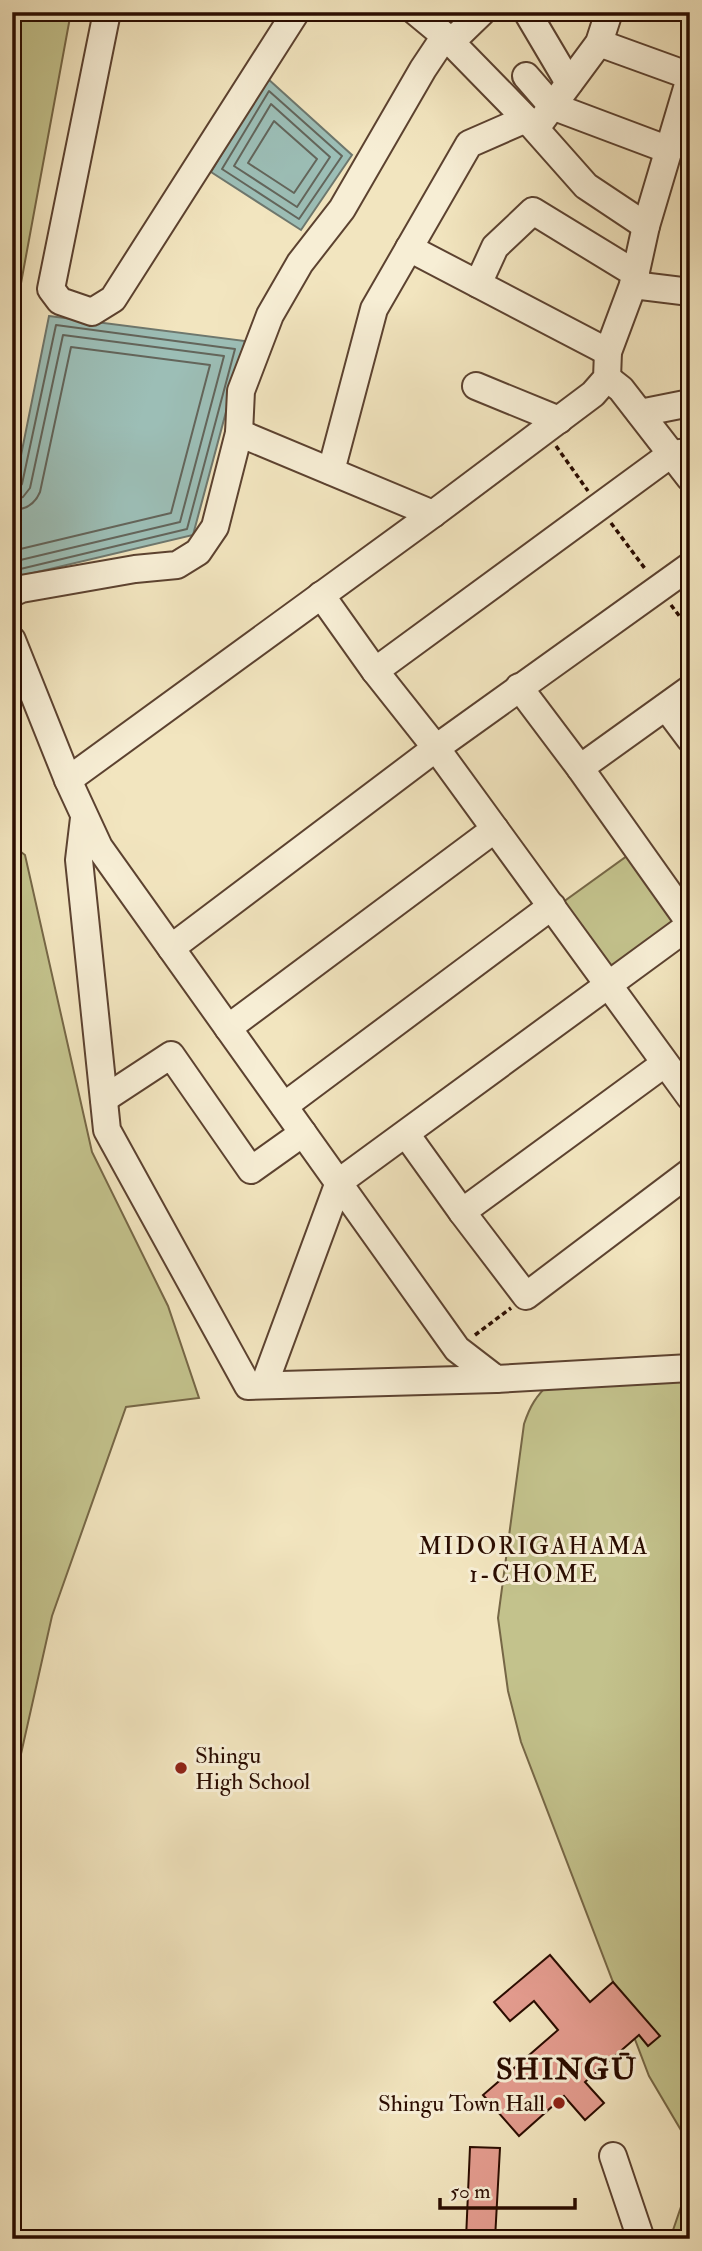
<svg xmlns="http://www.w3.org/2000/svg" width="702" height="2251" font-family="'IM FELL Double Pica',serif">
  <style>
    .green { fill: #c3c28c; stroke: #766746; stroke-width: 2 }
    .water { fill: #9cbeb6; stroke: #6e776d; stroke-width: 2 }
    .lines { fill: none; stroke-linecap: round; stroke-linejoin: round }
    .shore { stroke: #63655b; stroke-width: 2 }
    .building { fill: #e49c8f; stroke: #2a0c00; stroke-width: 2 }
    .minor-casing { stroke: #5c4230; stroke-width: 30 }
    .path { stroke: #2a0c00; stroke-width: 3.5; stroke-dasharray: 5 3.5; stroke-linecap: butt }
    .minor { stroke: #f7eed5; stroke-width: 26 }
    .poi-dot { fill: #8f2418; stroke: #f7eed5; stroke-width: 2.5 }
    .labels { text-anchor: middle; stroke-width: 6; stroke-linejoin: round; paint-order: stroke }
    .poi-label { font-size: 23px; fill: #2a0c00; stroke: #f7eed5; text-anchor: start }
    .neighbourhood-label { font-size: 24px; letter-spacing: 2px; fill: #2a0c00; stroke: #f7eed5 }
    .district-label { font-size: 30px; font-weight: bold; letter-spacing: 2px; fill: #2a0c00; stroke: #f7eed5 }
  </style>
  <rect width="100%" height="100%" fill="#f2e5bf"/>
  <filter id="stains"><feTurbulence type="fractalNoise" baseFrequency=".00286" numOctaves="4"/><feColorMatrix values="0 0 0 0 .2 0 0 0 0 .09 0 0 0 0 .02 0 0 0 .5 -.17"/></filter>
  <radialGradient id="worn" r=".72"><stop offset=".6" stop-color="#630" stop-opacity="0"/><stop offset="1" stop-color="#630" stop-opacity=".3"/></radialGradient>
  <g class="green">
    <path d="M12,12H71L12,332Z"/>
    <path d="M12,845L25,855L92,1152L168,1306L199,1398L126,1407L52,1616L12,1794Z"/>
    <path d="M627,856L677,923L609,973L559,905Z"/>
    <path d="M690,1373V2156L685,2137L649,2076L521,1742L508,1691L498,1618L524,1424C530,1406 536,1396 550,1383Z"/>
    <path d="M690,2168V2239H670L685,2195Z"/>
  </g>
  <g class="water">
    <path d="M267,78L352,155L301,230L211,172Z"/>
    <path d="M49,316L245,341L193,535L12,578V500Z"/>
  </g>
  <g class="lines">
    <g class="shore">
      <path d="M269,91L342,156L299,219L222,169Z"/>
      <path d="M271,104L330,157L297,207L234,166Z"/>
      <path d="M274,121L317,159L294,193L248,163Z"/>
      <path d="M12,491L18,490L22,484L56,325L235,349L187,529L12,571"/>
      <path d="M12,500L23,497L30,488L63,335L224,356L180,522L12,562"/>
      <path d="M12,510C26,510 35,504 40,492L71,347L210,365L171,513L12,551"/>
    </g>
  </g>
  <g class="building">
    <path d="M550,1955L590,2002L613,1982L660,2036L648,2046L639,2035L585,2082L604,2103L585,2120L564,2096L519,2136L483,2095L558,2030L534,2001L510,2021L494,2002Z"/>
    <path d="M470,2147L500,2148L495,2239H466Z"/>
  </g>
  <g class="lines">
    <g class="minor-casing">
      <g id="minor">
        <path d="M107,12L51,289L60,301L92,312L113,299L296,12"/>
        <path d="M416,12L445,36L531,124L586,186L646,226"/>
        <path d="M527,12L569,83"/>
        <path d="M451,42L482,12"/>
        <path d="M599,43L690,76"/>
        <path d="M526,76L552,106L669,150"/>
        <path d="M542,120L599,43L609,12"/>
        <path d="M409,248L608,352"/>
        <path d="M478,284L495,247L533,211L636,274"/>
        <path d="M633,285L690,292"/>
        <path d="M607,378L621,389L690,478"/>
        <path d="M476,386L559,420"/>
        <path d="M640,413L690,403"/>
        <path d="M239,433L433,514"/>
        <path d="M331,471L374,309L469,144L526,119"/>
        <path d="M12,593L21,589L135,569L177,565L198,552L215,527L239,433L241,391L270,315L300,263L342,209L423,69L445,36"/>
        <path d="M321,595L375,671L436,748L690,1097"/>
        <path d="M12,640L68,780L99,847L457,1349L496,1379L690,1368"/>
        <path d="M375,671L671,454L690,452"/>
        <path d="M519,687L580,768L690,923"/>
        <path d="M666,707L690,739"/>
        <path d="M580,768L690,689"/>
        <path d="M68,780L433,514L593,394L607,378L608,352L633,285L646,226L690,78"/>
        <path d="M84,818L79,860L107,1130L248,1386L496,1379"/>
        <path d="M171,948L436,748L690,566"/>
        <path d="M228,1028L495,829"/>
        <path d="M104,1099L171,1055L251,1170L303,1133"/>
        <path d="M284,1106L552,906"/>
        <path d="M406,1134L462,1212L526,1296L690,1172"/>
        <path d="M462,1212L664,1064"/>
        <path d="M264,1385L339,1182L690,925"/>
        <path d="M613,2156L641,2239"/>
      </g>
    </g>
    <g class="path">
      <path d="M556,446L588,491"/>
      <path d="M611,523L646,570"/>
      <path d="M671,605L690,630"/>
      <path d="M475,1335L511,1308"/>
    </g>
    <use href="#minor" class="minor"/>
  </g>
  <g class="poi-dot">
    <circle cx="181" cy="1768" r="7"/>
    <circle cx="559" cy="2103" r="7"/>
  </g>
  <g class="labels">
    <g class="poi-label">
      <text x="195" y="1763">Shingu<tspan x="195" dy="26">High School</tspan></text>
      <text x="545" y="2111" text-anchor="end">Shingu Town Hall</text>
    </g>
    <g class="neighbourhood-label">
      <text x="534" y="1554">MIDORIGAHAMA<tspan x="534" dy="28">1-CHOME</tspan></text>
    </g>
    <g class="district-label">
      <text x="567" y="2079">SHINGŪ</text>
    </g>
  </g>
  <rect width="702" height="2251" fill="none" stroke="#f2e5bf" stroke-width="42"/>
  <rect x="14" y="14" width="674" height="2223" fill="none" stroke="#2a0c00" stroke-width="3.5"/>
  <rect x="21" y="21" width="660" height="2209" fill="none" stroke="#2a0c00" stroke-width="2"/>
  <path d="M440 2198v10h135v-10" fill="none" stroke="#2a0c00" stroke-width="3.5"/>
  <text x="450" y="2198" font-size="21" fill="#2a0c00" stroke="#f7eed5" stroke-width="5" paint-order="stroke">50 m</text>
  <rect width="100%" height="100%" filter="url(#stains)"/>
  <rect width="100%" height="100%" fill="url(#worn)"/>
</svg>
